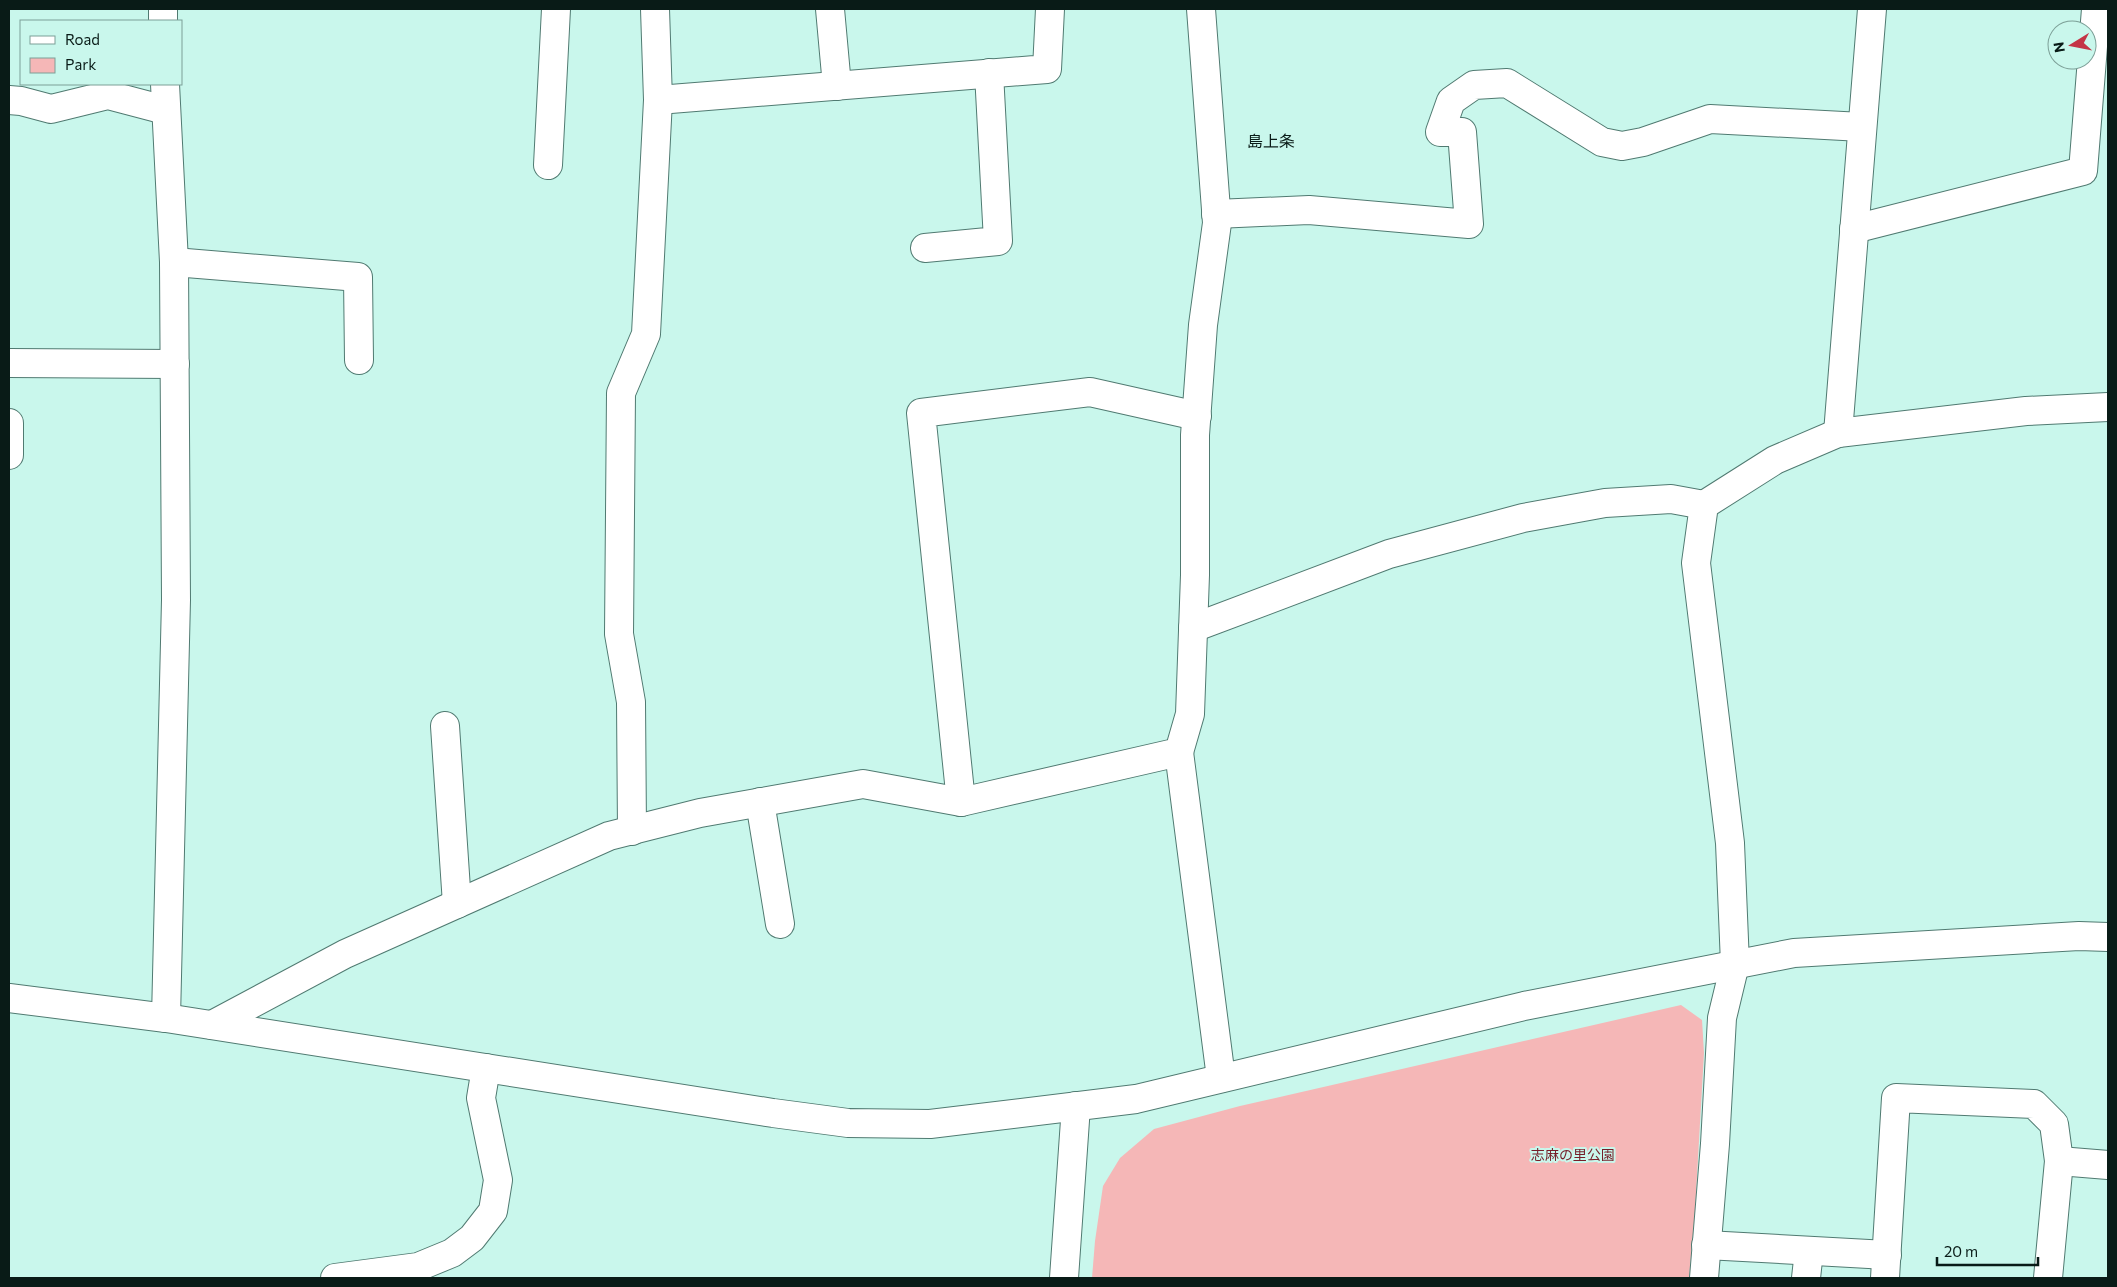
<svg xmlns="http://www.w3.org/2000/svg" width="2117" height="1287" font-family="Commissioner,'Noto Sans JP',sans-serif">
  <style>
    .green { fill: #f5b7b7 }
    .lines { fill: none; stroke-linecap: round; stroke-linejoin: round }
    .minor-casing { stroke: #507a71; stroke-width: 30 }
    .tertiary-casing { stroke: #507a71; stroke-width: 30 }
    .minor { stroke: #fff; stroke-width: 28 }
    .tertiary { stroke: #fff; stroke-width: 28 }
    .labels { text-anchor: middle; stroke-width: 4; stroke-linejoin: round; paint-order: stroke }
    .park-label { font-size: 14px; fill: #761e28; stroke: #c9f7ec }
    .quarter-label { font-size: 16px; fill: #091b17; stroke: #c9f7ec }
  </style>
  <rect width="100%" height="100%" fill="#c9f7ec"/>
  <path class="green" d="M1681,1005L1702,1020L1704,1053L1695,1211L1689,1278H1092L1095,1241L1103,1186L1120,1158L1154,1129L1240,1106Z"/>
  <g class="lines">
    <g class="minor-casing">
      <g id="minor">
        <path d="M830,9L837,86"/>
        <path d="M9,100L21,101L51,109L108,95L165,110"/>
        <path d="M658,100L1047,69L1050,9"/>
        <path d="M548,165L556,9"/>
        <path d="M1216,214L1309,210L1469,224L1462,132H1440L1451,101L1474,85L1507,83L1602,142L1622,146L1643,142L1710,119L1862,127"/>
        <path d="M1854,229L2083,171L2096,9"/>
        <path d="M925,248L998,241L989,73"/>
        <path d="M174,262L358,277L359,360"/>
        <path d="M9,363L175,364"/>
        <path d="M9,423V455"/>
        <path d="M1838,433L1872,9"/>
        <path d="M1193,628L1389,554L1523,518L1605,503L1671,499L1704,505"/>
        <path d="M445,726L457,904"/>
        <path d="M760,802L780,924"/>
        <path d="M961,802L921,413L1090,392L1197,416"/>
        <path d="M632,831L631,702L619,634L621,393L646,334L658,100L655,9"/>
        <path d="M212,1025L345,954L609,836L700,813L863,784L961,802L1179,752L1190,714L1195,575V435L1203,325L1217,223L1201,9"/>
        <path d="M2059,1161L2108,1165"/>
        <path d="M1706,1245L1887,1255"/>
        <path d="M335,1278L418,1267L452,1253L472,1238L493,1211L498,1180L481,1098L486,1068"/>
        <path d="M1704,1278L1715,1144L1722,1018L1735,964L1730,843L1696,563L1704,505L1775,460L1838,433L2026,411L2108,407"/>
        <path d="M1806,1278L1809,1251"/>
        <path d="M1885,1278L1896,1098L2034,1104L2054,1124L2059,1161L2048,1278"/>
      </g>
    </g>
    <g class="tertiary-casing">
      <g id="tertiary">
        <path d="M163,9V21"/>
        <path d="M165,84L174,262L176,600L166,1018"/>
        <path d="M1179,752L1221,1078"/>
        <path d="M9,998L166,1018L773,1113L848,1123L930,1124L1136,1099L1524,1006L1794,953L2079,936L2108,937"/>
        <path d="M1064,1278L1076,1106"/>
      </g>
    </g>
    <use href="#minor" class="minor"/>
    <use href="#tertiary" class="tertiary"/>
  </g>
  <g class="labels">
    <g class="park-label">
      <text x="1573" y="1160">志麻の里公園</text>
    </g>
    <g class="quarter-label">
      <text x="1271" y="147">島上条</text>
    </g>
  </g>
  <rect width="2117" height="1287" fill="none" stroke="#091b17" stroke-width="20"/>
  <rect x="20" y="20" width="162" height="65" fill="#c9f7ec" stroke="#7c9f97"/>
  <rect x="30" y="36" width="25" height="8" fill="#ffffff" stroke="#7c9f97"/>
  <text x="65" y="45" font-size="15" fill="#091b17">Road</text>
  <rect x="30" y="58" width="25" height="15" fill="#f5b7b7" stroke="#7c9f97"/>
  <text x="65" y="70" font-size="15" fill="#091b17">Park</text>
  <g transform="translate(2072 45) rotate(260)"><circle r="24" fill="#c9f7ec" stroke="#7c9f97"/>
  <path d="M0-4L9 19L0 12L-9 19Z" fill="#c43446"/>
  <text y="-8" font-size="14" font-weight="bold" text-anchor="middle" fill="#091b17">N</text>
  </g>
  <path d="M1937 1257v8h101v-8" fill="none" stroke="#091b17" stroke-width="2.5"/>
  <text x="1944" y="1257" font-size="15" fill="#091b17" stroke="#c9f7ec" stroke-width="4" paint-order="stroke">20 m</text>
</svg>
